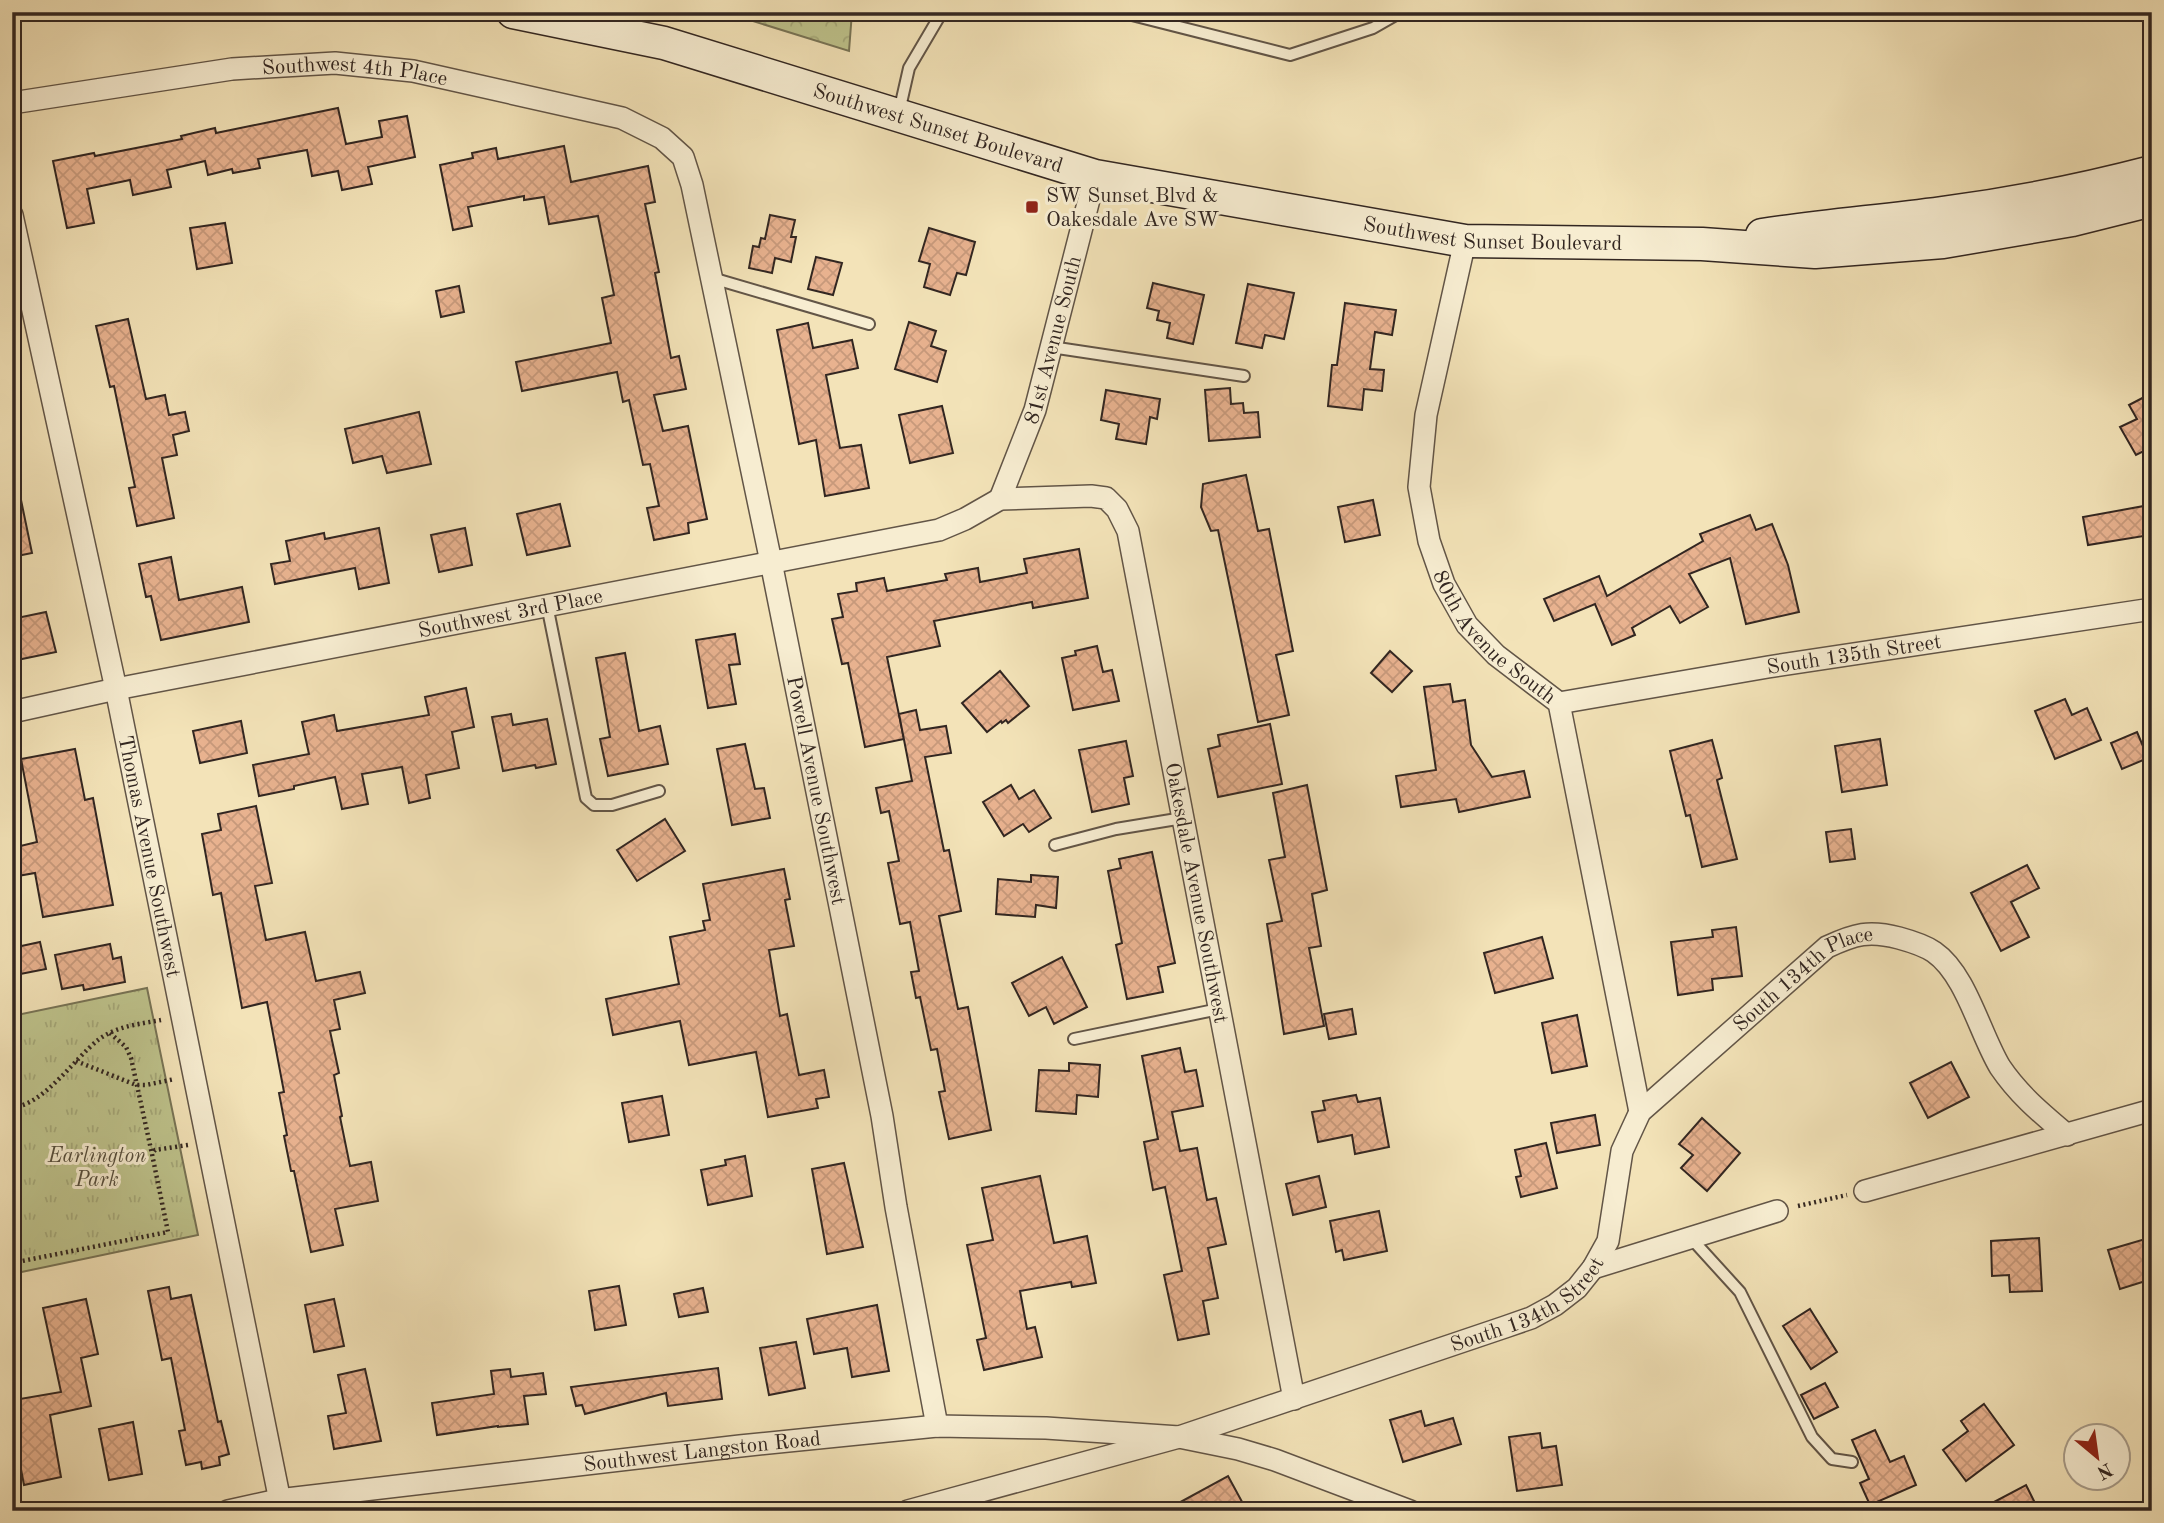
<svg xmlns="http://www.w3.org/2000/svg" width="2164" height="1523" font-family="'Old Standard TT',serif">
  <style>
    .forest { fill: url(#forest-crowns); stroke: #787456; stroke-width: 2 }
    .park { fill: url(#park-tufts); stroke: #787456; stroke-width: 2 }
    .building { fill: url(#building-cross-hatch); stroke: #322621; stroke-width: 2 }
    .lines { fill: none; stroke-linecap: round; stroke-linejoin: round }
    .service-casing { stroke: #625547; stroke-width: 14 }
    .minor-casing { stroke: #625547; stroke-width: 24 }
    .secondary-casing { stroke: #322621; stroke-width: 35 }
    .path { stroke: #322621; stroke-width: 4.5; stroke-dasharray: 2 3.5; stroke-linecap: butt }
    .service { stroke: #f7edd1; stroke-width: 10 }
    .minor { stroke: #f7edd1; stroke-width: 21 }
    .secondary { stroke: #f7edd1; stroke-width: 32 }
    .poi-dot { fill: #8f2418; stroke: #f7edd1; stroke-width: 2.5 }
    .labels { text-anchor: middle; stroke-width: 6; stroke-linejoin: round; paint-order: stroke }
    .street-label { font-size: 21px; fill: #322621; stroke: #f7edd1 }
    .poi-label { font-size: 21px; fill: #322621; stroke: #f7edd1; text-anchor: start }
    .park-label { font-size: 21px; font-style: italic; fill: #554d3c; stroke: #f7edd1 }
  </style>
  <defs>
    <pattern id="forest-crowns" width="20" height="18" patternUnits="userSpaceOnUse" patternTransform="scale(1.75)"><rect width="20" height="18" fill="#bec38c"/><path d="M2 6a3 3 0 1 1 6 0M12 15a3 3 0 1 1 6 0" fill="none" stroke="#a4a778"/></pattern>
    <pattern id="park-tufts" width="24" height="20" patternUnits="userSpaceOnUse" patternTransform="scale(1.75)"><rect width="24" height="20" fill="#bec38c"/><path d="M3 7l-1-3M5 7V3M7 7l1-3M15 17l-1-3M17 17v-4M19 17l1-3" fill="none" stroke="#a4a778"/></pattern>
    <pattern id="building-cross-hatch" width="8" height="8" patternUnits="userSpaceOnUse" patternTransform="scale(1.75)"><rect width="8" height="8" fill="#e8b28f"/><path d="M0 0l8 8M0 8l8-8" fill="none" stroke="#c7997b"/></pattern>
  </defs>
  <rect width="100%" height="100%" fill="#f3e3b8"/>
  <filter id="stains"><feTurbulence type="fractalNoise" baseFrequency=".00286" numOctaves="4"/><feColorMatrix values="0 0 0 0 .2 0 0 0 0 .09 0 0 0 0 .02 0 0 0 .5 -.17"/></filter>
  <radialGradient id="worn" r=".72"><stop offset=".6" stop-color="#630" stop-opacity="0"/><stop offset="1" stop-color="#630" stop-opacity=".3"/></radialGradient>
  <path class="forest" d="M724,12H852L849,51Z"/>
  <path class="park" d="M147,988L198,1235L12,1274V1016Z"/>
  <g class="building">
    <path d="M338,108L346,144L382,137L379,121L407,116L415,157L368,167L372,184L342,190L338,171L312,176L307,150L258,159L260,168L233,173L232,169L208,175L205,161L167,170L171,187L133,195L130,180L87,189L94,223L67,228L53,161L94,153L95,156L182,139L181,136L215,128L216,133Z"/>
    <path d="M564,146L571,182L648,166L655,202L645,204L659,272L655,273L671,358L679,356L686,389L654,395L663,431L688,426L707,519L688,523L689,533L654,540L647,508L659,506L650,464L643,465L629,400L623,402L617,372L522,391L516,362L611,343L602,298L614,295L598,216L549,224L544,197L524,200V196L468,207L472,226L453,230L440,165L473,158L472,153L496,148L498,159Z"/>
    <path d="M770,215L795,220L791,237H796L791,262L775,258L772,273L749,268L753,246L759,247L761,238L765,239Z"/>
    <path d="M225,223L232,263L197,269L190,228Z"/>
    <path d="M929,228L975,242L966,275L957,273L950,295L924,287L930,264L919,261Z"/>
    <path d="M816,257L842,263L833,295L808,289Z"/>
    <path d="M1153,283L1204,295L1193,344L1167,338L1170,323L1157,320L1159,311L1147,308Z"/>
    <path d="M1248,284L1294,293L1284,339L1265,335L1262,348L1236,343Z"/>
    <path d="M459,286L464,312L441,317L436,291Z"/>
    <path d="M1345,303L1396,310L1392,335L1375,332L1370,369L1384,370L1382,391L1364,389L1362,410L1328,406L1332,365H1337Z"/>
    <path d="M128,319L146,399L165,395L169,415L185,412L189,431L173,435L177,455L162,458L174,518L137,526L129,488L135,487L114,386L110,387L96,326Z"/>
    <path d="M909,322L936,331L931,346L946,351L937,382L895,369Z"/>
    <path d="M808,323L813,348L852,340L858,368L826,375L840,448L861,445L869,488L825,496L816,440L799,444L777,330Z"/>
    <path d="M1230,388L1231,404L1243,403L1244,413L1258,412L1260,437L1209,441L1205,390Z"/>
    <path d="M1106,390L1160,399L1157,419L1150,417L1146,444L1116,439L1119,424L1101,420Z"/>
    <path d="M2152,393V447L2136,455L2120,427L2137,419L2129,405Z"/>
    <path d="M942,406L953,453L910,463L899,415Z"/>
    <path d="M419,412L431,464L387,473L382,456L353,463L345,429Z"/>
    <path d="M1246,475L1258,531L1269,529L1293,651L1276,655L1289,715L1258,722L1218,530L1211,531L1201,507L1203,484Z"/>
    <path d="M21,500L32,553L12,557V501Z"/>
    <path d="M1373,500L1380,535L1345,542L1338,507Z"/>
    <path d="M560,504L570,546L527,555L517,514Z"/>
    <path d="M2144,506L2150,535L2088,545L2083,517Z"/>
    <path d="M1750,515L1756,530L1772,524L1788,565L1799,612L1746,624L1730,558L1689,574L1708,607L1680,623L1670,606L1632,628L1635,635L1612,645L1595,604L1554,621L1544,599L1599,576L1607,596L1703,541L1700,534Z"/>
    <path d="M379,528L389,583L359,589L355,568L275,584L271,564L290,561L286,541L324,533L325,539Z"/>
    <path d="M465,528L472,565L439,572L431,535Z"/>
    <path d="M1079,549L1088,598L1033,608L1032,602L934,621L940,646L887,657L904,739L865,747L848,663L842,664L832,619L843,617L838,594L857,591L856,583L884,578L887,591L947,580L945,574L978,568L980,582L1027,573L1024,559Z"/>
    <path d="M171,557L179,600L242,587L249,622L161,640L151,596L146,597L139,564Z"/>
    <path d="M46,612L56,652L17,660L12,638V619Z"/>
    <path d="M735,634L740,664L729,665L736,704L708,708L696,640Z"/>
    <path d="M1097,646L1103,672L1112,670L1119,701L1073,710L1062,658L1076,655L1075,651Z"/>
    <path d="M1390,651L1412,671L1392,692L1371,673Z"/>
    <path d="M625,653L639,731L660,726L668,764L608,776L600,739L610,737L596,658Z"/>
    <path d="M1000,671L1029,706L1008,723L1006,720L1002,723L1001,721L987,732L962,703Z"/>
    <path d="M1450,684L1453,702L1465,700L1471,745L1492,777L1524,771L1530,797L1459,812L1456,799L1401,807L1396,776L1436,770L1424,687Z"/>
    <path d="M466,688L474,727L452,732L459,768L426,775L430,798L409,803L402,767L362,774L368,804L342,809L335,777L294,786V789L259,796L253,765L309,754L302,722L334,715L337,731L429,715L425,697Z"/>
    <path d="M2065,699L2072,715L2087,708L2101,740L2055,759L2035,711Z"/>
    <path d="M916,710L920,730L946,726L951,753L925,757L944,851L949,850L961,911L939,916L958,1009L968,1007L991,1130L949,1139L939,1092L945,1091L937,1049L931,1050L920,997L916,998L911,972L919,971L910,922L900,924L888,863L899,861L889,811L881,813L876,788L912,781L899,714Z"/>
    <path d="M511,714L513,725L547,719L556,764L536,768L535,765L503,771L492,717Z"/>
    <path d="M241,721L247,753L200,763L193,731Z"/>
    <path d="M1270,724L1282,784L1218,797L1208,749L1220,746L1218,735Z"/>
    <path d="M2137,732L2148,758L2122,769L2111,743Z"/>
    <path d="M1880,739L1887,785L1842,792L1835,746Z"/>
    <path d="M1712,740L1722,778L1717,780L1737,859L1702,867L1690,815L1686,816L1670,751Z"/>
    <path d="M1126,741L1133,776L1124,778L1129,804L1092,812L1079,750Z"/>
    <path d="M745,744L755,789L764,788L770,818L732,825L717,749Z"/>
    <path d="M75,749L85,800L93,798L113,905L43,917L35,873L12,877V848L37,842L21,759Z"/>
    <path d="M1011,785L1019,799L1034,790L1051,818L1029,832L1023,824L1004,836L983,802Z"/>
    <path d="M1307,785L1327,890L1312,894L1321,946L1309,948L1324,1026L1284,1034L1267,924L1282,921L1269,860L1285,857L1273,793Z"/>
    <path d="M256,806L272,883L255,886L266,940L305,932L316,981L360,972L365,993L334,1000L340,1029L330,1031L339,1073L334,1075L342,1116L340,1117L350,1166L371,1162L378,1201L335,1209L343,1245L311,1252L294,1171H291L284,1136L287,1135L279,1093L284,1092L267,1002L242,1008L221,893L213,895L202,834L221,830L218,814Z"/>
    <path d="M665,819L685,851L637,881L617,850Z"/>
    <path d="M1851,829L1855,859L1830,862L1826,832Z"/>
    <path d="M1152,852L1175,963L1158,967L1163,992L1127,999L1116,945L1122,943L1108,871L1121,868L1119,859Z"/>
    <path d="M2027,865L2039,888L2011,902L2029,937L2001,951L1971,893Z"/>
    <path d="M784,869L790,899L785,900L794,946L769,950L780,1016L787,1014L799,1075L824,1070L829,1097L816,1099L818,1108L768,1117L756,1052L689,1065L680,1021L613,1035L606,999L679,984L670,937L705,930L703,921L710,920L703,884Z"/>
    <path d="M1031,875L1058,877L1056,908L1036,905L1035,917L996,914L998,879L1031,882Z"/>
    <path d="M1736,927L1742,976L1712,979L1713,990L1678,995L1671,942L1713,937L1712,930Z"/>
    <path d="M1542,937L1553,978L1495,993L1484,953Z"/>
    <path d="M40,942L46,969L15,975L12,948Z"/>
    <path d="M110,944L113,959L121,957L125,982L84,990L83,985L62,989L55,955Z"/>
    <path d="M1062,957L1087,1007L1054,1024L1046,1007L1029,1016L1012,983Z"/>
    <path d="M1352,1009L1356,1034L1329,1039L1324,1014Z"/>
    <path d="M1577,1015L1587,1066L1552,1073L1542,1023Z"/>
    <path d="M1180,1048L1185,1072L1196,1070L1203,1106L1172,1112L1180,1151L1197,1148L1207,1200L1216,1198L1226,1244L1208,1248L1218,1298L1203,1301L1209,1334L1178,1340L1164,1275L1182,1271L1165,1187L1153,1190L1144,1142L1158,1139L1142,1056Z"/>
    <path d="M1951,1062L1969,1097L1928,1118L1910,1083Z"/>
    <path d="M1069,1063L1100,1065L1098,1097L1077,1095L1076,1114L1036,1111L1039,1070L1069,1071Z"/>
    <path d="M1356,1095L1358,1102L1380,1098L1389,1147L1355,1154L1352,1135L1318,1142L1312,1112L1325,1110L1323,1101Z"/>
    <path d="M662,1096L669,1135L629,1142L622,1103Z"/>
    <path d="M1595,1115L1600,1145L1557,1153L1551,1123Z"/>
    <path d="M1702,1118L1740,1153L1707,1191L1681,1168L1693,1155L1679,1144Z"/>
    <path d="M1546,1143L1557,1188L1521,1197L1516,1177L1521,1176L1515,1150Z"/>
    <path d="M745,1156L752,1196L708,1205L701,1170L726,1165L725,1160Z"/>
    <path d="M844,1163L863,1247L827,1254L812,1169Z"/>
    <path d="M1040,1176L1054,1243L1087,1236L1096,1283L1072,1287L1071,1282L1020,1291L1027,1329L1035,1327L1042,1357L984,1370L977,1340L986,1338L967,1245L993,1240L982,1188Z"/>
    <path d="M1319,1176L1326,1207L1293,1215L1286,1184Z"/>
    <path d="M1379,1211L1387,1251L1344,1260L1342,1250L1336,1252L1330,1221Z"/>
    <path d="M2152,1237V1279L2120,1289L2108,1250Z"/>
    <path d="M2039,1238L2042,1291L2010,1292L2009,1275L1992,1276L1991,1241Z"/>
    <path d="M619,1286L626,1325L595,1330L589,1291Z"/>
    <path d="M169,1287L171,1299L191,1295L218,1422L221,1421L229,1454L219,1457L220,1465L202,1469L201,1462L186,1465L179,1431L185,1430L171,1358L162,1360L148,1291Z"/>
    <path d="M703,1288L708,1312L679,1317L674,1294Z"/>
    <path d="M86,1299L98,1354L81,1358L91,1406L50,1415L61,1477L24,1485L14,1433L21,1432L14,1400L61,1392L43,1308Z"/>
    <path d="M334,1299L344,1346L314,1352L305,1305Z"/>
    <path d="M877,1305L889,1371L852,1377L847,1348L814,1354L807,1319Z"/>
    <path d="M1810,1309L1837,1352L1811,1369L1783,1326Z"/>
    <path d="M796,1342L805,1388L769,1395L760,1348Z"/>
    <path d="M718,1368L722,1399L668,1406L666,1393L585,1414L582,1405L576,1406L571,1387Z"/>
    <path d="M365,1369L381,1441L334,1449L328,1416L346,1413L338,1375Z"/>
    <path d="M510,1369L511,1377L543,1373L546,1394L524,1396L528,1424L498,1427V1426L437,1435L432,1403L494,1394L491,1371Z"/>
    <path d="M1825,1383L1838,1407L1814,1419L1801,1395Z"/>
    <path d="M1984,1404L2014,1445L1966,1481L1943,1450L1968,1431L1961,1421Z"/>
    <path d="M1421,1411L1425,1426L1453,1418L1461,1444L1403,1462L1390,1420Z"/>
    <path d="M133,1422L142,1474L109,1480L99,1429Z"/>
    <path d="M1875,1430L1890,1462L1904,1456L1916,1485L1870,1505L1860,1483L1869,1479L1852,1440Z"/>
    <path d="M1540,1433L1542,1448L1556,1446L1562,1485L1517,1491L1509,1437Z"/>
    <path d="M1228,1476L1247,1511H1164Z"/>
    <path d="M2026,1485L2039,1511H1977Z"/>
  </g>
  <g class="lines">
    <g class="service-casing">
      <g id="service">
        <path d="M1120,12L1290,55L1373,28L1401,12"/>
        <path d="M899,112L909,68L942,12"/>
        <path d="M712,278L869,324"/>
        <path d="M1051,347L1244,376"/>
        <path d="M547,605L586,798L594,805H612L659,791"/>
        <path d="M1055,845L1116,829L1183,818"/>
        <path d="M1074,1039L1219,1009"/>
        <path d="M1690,1237L1740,1292L1812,1437L1832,1459L1852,1462"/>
      </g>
    </g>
    <g class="minor-casing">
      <g id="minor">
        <path id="s1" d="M12,103L232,69L335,63L413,71L622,118L662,138L683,157L692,185L771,562L882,1116L896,1207L937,1426"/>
        <path id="s2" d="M12,215L116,689L282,1511"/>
        <path id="s3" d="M1465,241L1426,415L1419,487L1429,541L1444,584L1467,625L1496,655L1559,703L1640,1112"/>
        <path id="s4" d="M1000,499L1035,410L1095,176"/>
        <path id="s5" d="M1559,703L1768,667L2152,609"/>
        <path id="s6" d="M12,712L116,689L939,530L965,519L1000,499L1091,496L1106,498L1117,509L1128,531L1294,1399"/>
        <path d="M1865,1191L2152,1110"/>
        <path d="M1593,1268L1777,1211"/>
        <path id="s7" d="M228,1511L278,1500L740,1446L937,1426L1046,1428L1179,1437L1238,1449L1275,1460L1410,1511"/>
        <path id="s8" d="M908,1511L1179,1437L1505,1327L1531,1318L1555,1305L1577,1288L1593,1268L1608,1241L1622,1151L1640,1112L1827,947C1855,934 1869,930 1899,938C1910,941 1924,945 1934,952C1966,974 1980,1034 2000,1067C2019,1095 2041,1113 2067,1135"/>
      </g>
    </g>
    <g class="secondary-casing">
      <g id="secondary">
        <path id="s9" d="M513,12L664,43L1095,176L1465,241L1702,244L1815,252L1943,242L2072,220L2152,200"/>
        <path d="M1762,235C1822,226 1882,221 1942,213C2013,204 2083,190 2152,172"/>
      </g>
    </g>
    <g class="path">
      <path d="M110,1033L126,1047L131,1058L152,1154"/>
      <path d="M76,1061L136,1085H146L175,1079"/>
      <path d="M12,1107C42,1107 75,1058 98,1040C116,1026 140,1024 161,1020"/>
      <path d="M1798,1206L1847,1195"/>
      <path d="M12,1263L168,1232L152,1154L155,1150L188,1145"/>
    </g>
    <use href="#service" class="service"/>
    <use href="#minor" class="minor"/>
    <use href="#secondary" class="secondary"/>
  </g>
  <rect class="poi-dot" x="1025" y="200" width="14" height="14" rx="3.5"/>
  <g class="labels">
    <g class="street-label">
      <text dy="7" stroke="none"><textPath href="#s1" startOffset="346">Southwest 4th Place</textPath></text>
      <text dy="7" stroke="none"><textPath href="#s9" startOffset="441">Southwest Sunset Boulevard</textPath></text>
      <text dy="7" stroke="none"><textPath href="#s9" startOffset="1008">Southwest Sunset Boulevard</textPath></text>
      <text dy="7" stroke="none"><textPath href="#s4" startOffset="168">81st Avenue South</textPath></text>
      <text dy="7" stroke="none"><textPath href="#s6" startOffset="508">Southwest 3rd Place</textPath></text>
      <text dy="7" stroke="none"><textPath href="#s3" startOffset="425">80th Avenue South</textPath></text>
      <text dy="7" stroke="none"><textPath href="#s5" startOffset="299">South 135th Street</textPath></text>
      <text dy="7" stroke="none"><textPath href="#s1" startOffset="1339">Powell Avenue Southwest</textPath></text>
      <text dy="7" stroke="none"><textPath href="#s2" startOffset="656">Thomas Avenue Southwest</textPath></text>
      <text dy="7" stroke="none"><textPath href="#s6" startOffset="1528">Oakesdale Avenue Southwest</textPath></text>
      <text dy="7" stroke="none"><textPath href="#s8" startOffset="1111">South 134th Place</textPath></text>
      <text dy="7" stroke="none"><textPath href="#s8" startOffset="656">South 134th Street</textPath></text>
      <text dy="7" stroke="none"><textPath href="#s7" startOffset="478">Southwest Langston Road</textPath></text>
    </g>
    <g class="poi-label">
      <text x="1046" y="202">SW Sunset Blvd &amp;<tspan x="1046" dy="24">Oakesdale Ave SW</tspan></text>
    </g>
    <g class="park-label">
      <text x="97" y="1162">Earlington<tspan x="97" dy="24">Park</tspan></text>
    </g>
  </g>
  <rect width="2164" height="1523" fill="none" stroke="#f3e3b8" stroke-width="42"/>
  <rect x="14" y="14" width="2136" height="1495" fill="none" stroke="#322621" stroke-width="3.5"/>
  <rect x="21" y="21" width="2122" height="1481" fill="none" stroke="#322621" stroke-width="2"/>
  <g transform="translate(2097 1457) rotate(151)"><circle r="33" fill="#f7edd1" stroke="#a89d8b" stroke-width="2"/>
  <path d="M0-5L12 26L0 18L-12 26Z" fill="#8f2418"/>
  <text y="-10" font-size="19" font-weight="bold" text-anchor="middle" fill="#322621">N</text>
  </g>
  <rect width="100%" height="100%" filter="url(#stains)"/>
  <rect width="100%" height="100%" fill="url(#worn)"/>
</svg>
